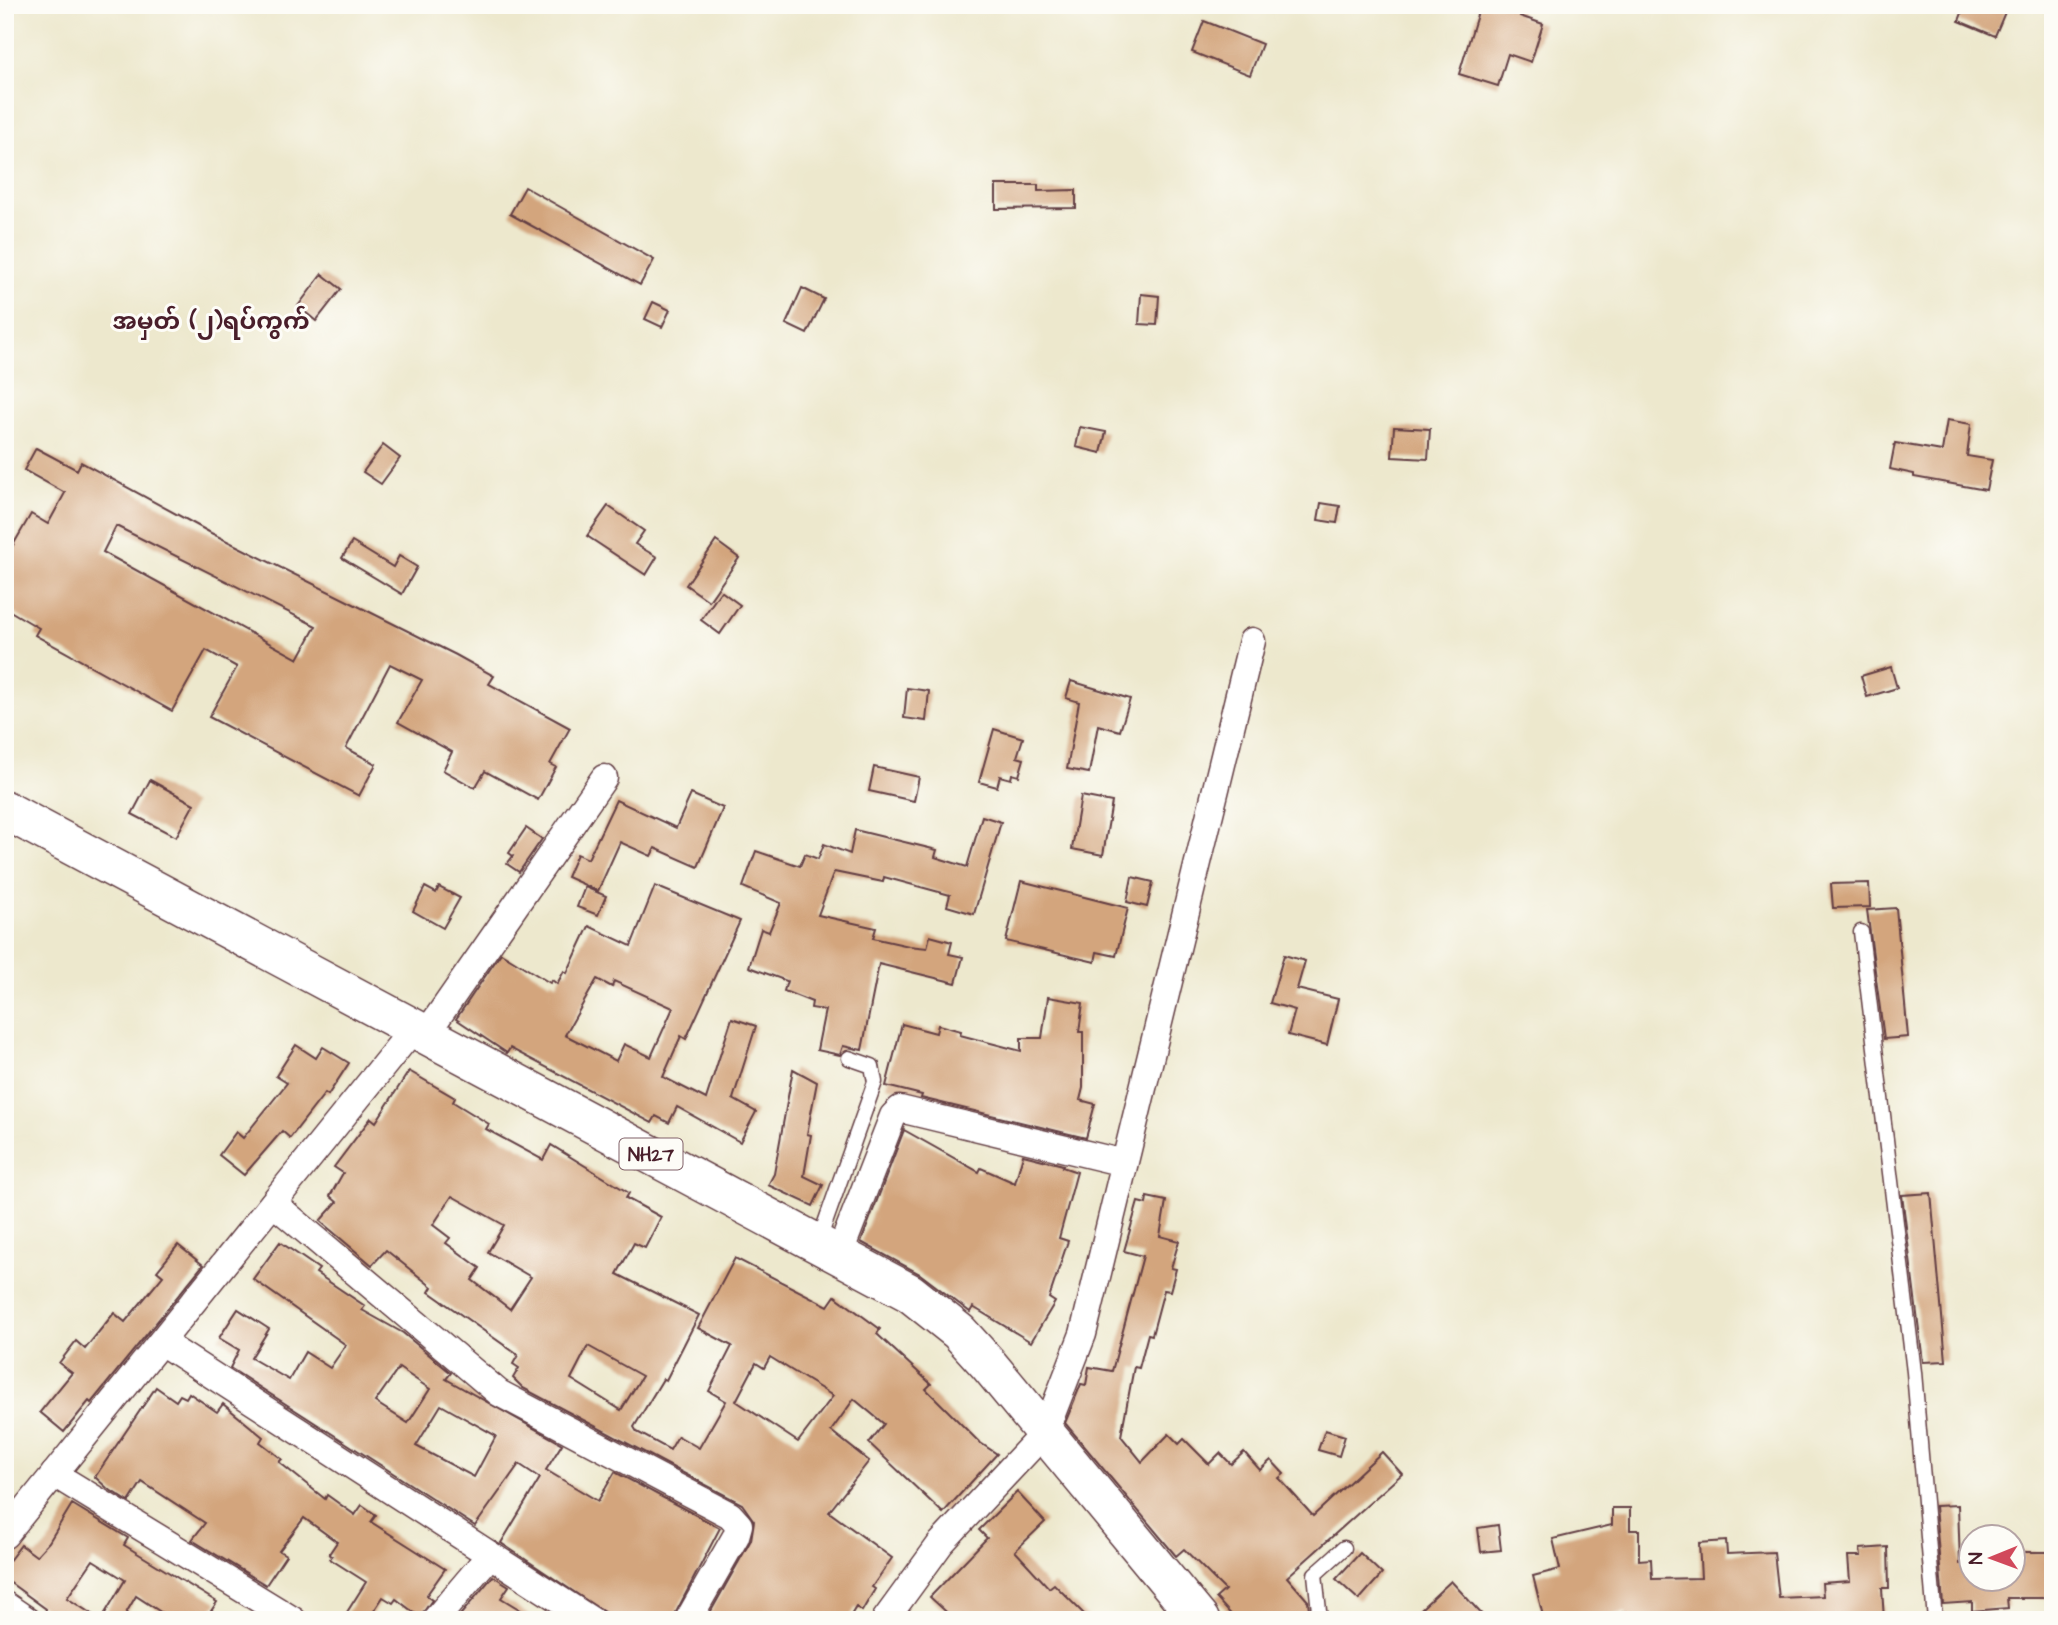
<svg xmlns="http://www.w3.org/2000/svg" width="2058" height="1625" font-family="'Architects Daughter','Noto Sans Myanmar',sans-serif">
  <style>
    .building { fill: #d3a57d; fill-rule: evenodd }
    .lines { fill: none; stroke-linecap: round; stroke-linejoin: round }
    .service-casing { stroke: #623d43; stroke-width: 17 }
    .minor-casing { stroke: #623d43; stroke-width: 29 }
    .trunk-casing { stroke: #623d43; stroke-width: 41 }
    .service { stroke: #fff; stroke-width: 14 }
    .minor { stroke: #fff; stroke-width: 26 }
    .trunk { stroke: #fff; stroke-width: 38 }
    .labels { text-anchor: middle; stroke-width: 6; stroke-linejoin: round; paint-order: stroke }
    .shield { fill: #fdfcf7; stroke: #806168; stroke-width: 2 }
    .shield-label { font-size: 19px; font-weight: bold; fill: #4a1f2b }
    .quarter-label { font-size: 24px; font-weight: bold; fill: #4a1f2b; stroke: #fdfcf7 }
  </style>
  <rect width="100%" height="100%" fill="#fdfcf7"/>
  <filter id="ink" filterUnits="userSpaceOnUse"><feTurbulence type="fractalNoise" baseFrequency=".0143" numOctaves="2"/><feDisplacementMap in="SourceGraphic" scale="14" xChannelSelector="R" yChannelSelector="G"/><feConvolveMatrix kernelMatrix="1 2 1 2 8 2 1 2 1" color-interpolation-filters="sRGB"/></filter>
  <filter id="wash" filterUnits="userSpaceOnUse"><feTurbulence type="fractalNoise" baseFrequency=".00686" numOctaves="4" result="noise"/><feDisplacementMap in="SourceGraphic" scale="28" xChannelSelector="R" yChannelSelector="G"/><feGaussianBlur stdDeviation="1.57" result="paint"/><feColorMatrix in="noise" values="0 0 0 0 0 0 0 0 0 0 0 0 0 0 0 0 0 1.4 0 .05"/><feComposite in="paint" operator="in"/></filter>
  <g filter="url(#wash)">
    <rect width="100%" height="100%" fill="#ede8cd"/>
    <g id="blocks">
      <g class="building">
        <path d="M1480,5H1523L1520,16L1543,24L1531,62L1508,54L1498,86L1459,74Z"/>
        <path d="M1965,5H2008L1995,36L1959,21Z"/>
        <path d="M1204,21L1262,44L1250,75L1192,52Z"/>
        <path d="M996,185H1038V191L1076,190V208L996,209Z"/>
        <path d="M525,187L654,260L640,285L510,214Z"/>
        <path d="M322,274L341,289L316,321L298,306Z"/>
        <path d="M802,288L824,299L807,334L786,324Z"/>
        <path d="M1141,294L1159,296L1157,325L1139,324Z"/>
        <path d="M653,302L670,310L662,327L645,319Z"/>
        <path d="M1947,420L1971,424L1967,456L1992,460L1986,490L1914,477V474L1890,469L1895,443L1942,451Z"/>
        <path d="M1080,427L1106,432L1101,453L1076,447Z"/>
        <path d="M1394,427L1430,429L1428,459L1392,457Z"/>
        <path d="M383,445L400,458L381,484L363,472Z"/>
        <path d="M36,448L77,470L81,462L211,533L456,655L494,676L489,684L570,728L550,764L556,767L538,800L485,771L475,788L443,770L452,752L398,722L422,680L390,664L346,748L376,764L359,796L209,717L237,667L206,650L172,711L35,635L39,628L5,608V559L31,514L48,524L65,493L24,470ZM116,526L316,626L298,659L103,552Z"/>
        <path d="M1321,503L1340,506L1337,523L1318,520Z"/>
        <path d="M608,506L644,531L635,544L657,557L646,575L587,536Z"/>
        <path d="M716,541L739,558L709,601L686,585Z"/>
        <path d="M352,542L393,567L399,556L417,567L402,594L342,558Z"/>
        <path d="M721,591L740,605L720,634L701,620Z"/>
        <path d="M1891,667L1897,688L1867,697L1861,676Z"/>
        <path d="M1071,681L1130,699L1120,731L1098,725L1089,773L1067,769L1079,702L1066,698Z"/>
        <path d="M907,688L929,691L926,721L904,718Z"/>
        <path d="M994,729L1023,738L1017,757L1024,759L1019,776L1012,774L1011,779L1000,776L997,787L979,782Z"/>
        <path d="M874,767L919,777L914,801L869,791Z"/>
        <path d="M150,780L194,804L176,837L132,814Z"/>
        <path d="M691,794L723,808L698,867L655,848L651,856L620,842L598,891L567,877L577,854L588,859L616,800L676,828Z"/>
        <path d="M1081,796L1112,802L1103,855L1072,849Z"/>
        <path d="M982,816L1001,822L974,914L947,906L950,895L884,877L883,882L834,872L818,915L876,928L873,938L909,946L927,948L930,936L952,942L949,954L963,957L956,983L879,964L862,1050L843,1046L840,1055L817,1050L825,1010L811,1008L812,1002L784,991L787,981L749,967L761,929L769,932L781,903L743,887L756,851L800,866L805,854L818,859L824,844L850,854L855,830L937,850L935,857L967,867Z"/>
        <path d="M526,828L542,839L519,872L507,864L513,856L509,853Z"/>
        <path d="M1132,877L1153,882L1147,907L1127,902Z"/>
        <path d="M1021,881L1128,908L1116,956L1097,952L1095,962L1006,941Z"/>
        <path d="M1869,883L1870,907L1833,908L1831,884Z"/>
        <path d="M655,886L740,921L686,1039L681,1036L663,1077L706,1099L732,1018L756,1026L733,1099L756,1112L740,1142L677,1107L669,1123L656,1116L652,1123L510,1048L507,1053L456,1019L501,953L550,983L552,980L557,984L564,971L567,973L589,926L631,946ZM597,979L612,987L614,981L673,1008L651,1057L624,1044L616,1061L565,1035Z"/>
        <path d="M425,887L436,893L439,887L460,898L443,928L413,911Z"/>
        <path d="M585,887L606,896L598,915L577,907Z"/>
        <path d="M1896,908L1908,1037L1884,1039L1867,910Z"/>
        <path d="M1284,955L1305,961L1297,989L1338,999L1327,1045L1288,1035L1295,1010L1270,1003Z"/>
        <path d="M1048,997L1083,1003L1079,1032H1083V1088L1080,1100L1095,1104L1086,1138L921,1098L922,1095L886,1086L902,1024L936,1033L938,1025L961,1031L960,1035L1021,1051V1038H1042Z"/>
        <path d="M296,1045L316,1058L323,1047L349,1063L328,1095L325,1093L290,1138L282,1131L244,1175L219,1155L236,1132L243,1138L287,1083L276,1076Z"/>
        <path d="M793,1069L817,1082L807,1134L811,1135L804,1176L823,1185L813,1206L768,1185L774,1174Z"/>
        <path d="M409,1071L455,1098L453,1102L489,1124L486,1129L543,1160L551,1145L629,1193L626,1198L661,1217L645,1248L634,1243L617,1274L699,1315L666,1380L663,1379L634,1427L637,1432L670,1450L678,1436L699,1448L726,1401L709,1391L732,1346L698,1328L735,1258L828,1306L835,1296L880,1329L877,1334L931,1384L926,1389L979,1442L997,1454L943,1513L869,1443L884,1424L854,1399L831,1431L869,1461L829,1512L892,1558L872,1587L875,1589L862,1611L856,1607L848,1620H706L751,1540L754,1521L742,1504L523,1388L513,1378L519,1368L513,1364L518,1355L429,1292L432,1287L386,1250L372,1265L320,1221L337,1202L330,1196L343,1173L334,1167L371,1118L376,1122ZM452,1196L504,1225L488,1252L531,1277L510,1309L472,1280L480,1268L446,1243L450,1238L433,1225ZM588,1346L642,1376L621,1410L571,1379ZM770,1357L833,1396L798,1442L736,1401L756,1363L764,1368Z"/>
        <path d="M904,1130L979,1172L981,1168L1015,1183L1023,1155L1063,1165L1062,1167L1077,1172L1059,1238L1068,1241L1049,1298L1055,1302L1031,1342L973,1307L970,1312L920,1274L861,1242Z"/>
        <path d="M1931,1193L1946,1361L1923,1362L1902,1195Z"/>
        <path d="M1147,1197L1166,1201L1160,1236L1179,1241L1171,1268L1176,1269L1170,1291L1164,1290L1152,1335L1148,1334L1139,1368L1134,1367L1121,1436L1142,1462L1169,1434L1179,1444L1184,1439L1209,1464L1220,1453L1231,1464L1244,1452L1260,1470L1271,1460L1284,1474L1279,1478L1313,1516L1382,1452L1402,1474L1287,1577L1308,1601L1309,1610L1298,1620H1236L1216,1598L1225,1590L1184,1549L1176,1556L1065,1423L1081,1384L1086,1385L1089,1367L1112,1371L1143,1256L1124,1251L1138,1202L1146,1204Z"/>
        <path d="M280,1242L319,1269L316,1273L365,1306L362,1310L403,1333L451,1373L446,1379L562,1444L546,1470L598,1501L615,1472L720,1528L672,1620H616L501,1543L540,1478L519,1464L475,1526L230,1368L239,1350L219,1338L238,1309L269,1329L251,1358L289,1380L305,1352L330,1368L346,1345L253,1279ZM399,1368L430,1389L408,1423L375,1402ZM441,1405L496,1436L474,1477L416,1446Z"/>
        <path d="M178,1245L203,1265L91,1403L89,1401L64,1432L40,1412L72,1373L59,1363L76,1341L85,1349L114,1313L125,1322L163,1276L157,1271Z"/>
        <path d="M156,1387L176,1401L180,1395L186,1398L189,1393L217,1412L223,1404L263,1437L260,1442L282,1459L279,1462L325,1499L327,1495L355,1515L362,1505L376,1515L371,1522L445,1569L426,1596L432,1600L420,1617L396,1599L393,1603L383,1597L368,1620H342L366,1582L330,1559L332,1556L329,1554L337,1542L304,1518L279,1551L286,1555L266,1585L192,1540L205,1523L142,1482L129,1502L107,1488L95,1477Z"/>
        <path d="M1325,1430L1345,1436L1339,1456L1318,1450Z"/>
        <path d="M1017,1492L1045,1522L1015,1551L1049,1588L1054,1584L1090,1620H955L930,1597L987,1538L979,1530Z"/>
        <path d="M72,1504L128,1538L124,1545L217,1602L205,1620H173L136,1596L122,1620H101L125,1580L93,1560L67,1598L101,1620H43L46,1609L5,1579V1566L21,1545L36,1556L49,1542Z"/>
        <path d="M1958,1505L1960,1564L1970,1563V1579H2012V1563H2022V1552H2053V1598H2007L2008,1608L1972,1611V1602L1943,1604L1935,1506Z"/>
        <path d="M1612,1508H1630V1530H1639V1560L1651,1559L1652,1579L1701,1578L1699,1543L1726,1541L1727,1554L1774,1552L1779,1598L1823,1596L1822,1583L1850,1581L1848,1556H1861L1860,1549L1888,1547L1889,1588H1882L1884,1620H1625V1612L1595,1620H1544L1533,1576L1560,1569L1553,1539L1612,1525Z"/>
        <path d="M1498,1525L1501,1550L1481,1552L1478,1528Z"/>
        <path d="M1360,1553L1382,1574L1359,1600L1336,1579Z"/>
        <path d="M493,1576L509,1586L501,1598L537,1620H456Z"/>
        <path d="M1451,1581L1487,1620H1409Z"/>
      </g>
    </g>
  </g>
  <g filter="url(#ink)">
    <use href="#blocks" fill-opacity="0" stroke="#623d43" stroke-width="2"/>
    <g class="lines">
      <g class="service-casing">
        <g id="service">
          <path d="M1861,932L1914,1372L1935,1620"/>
          <path d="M818,1243L875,1082L872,1066L849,1058"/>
          <path d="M1320,1620L1315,1574L1344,1548"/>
        </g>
      </g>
      <g class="minor-casing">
        <g id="minor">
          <path d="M426,1034L604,778"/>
          <path d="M273,1203L499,1393L730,1515L739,1525L736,1536L688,1620"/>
          <path d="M839,1255L893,1116L900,1109L1124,1163"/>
          <path d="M161,1342L591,1620"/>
          <path d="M54,1474L293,1620"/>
          <path d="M5,1535L414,1028"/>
          <path d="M5,1605L27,1620"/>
          <path d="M435,1620L490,1555"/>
          <path d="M885,1620L941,1543L1045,1432L1083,1334L1252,641"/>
        </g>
      </g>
      <g class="trunk-casing">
        <path id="trunk" d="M5,810L910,1293L959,1332L988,1364L1200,1620"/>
      </g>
      <use href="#service" class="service"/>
      <use href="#minor" class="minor"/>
      <use href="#trunk" class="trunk"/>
    </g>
  </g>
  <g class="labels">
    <rect class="shield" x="619.5" y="1138.5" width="63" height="31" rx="5"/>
    <g class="shield-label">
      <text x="651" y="1161">NH27</text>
    </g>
    <g class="quarter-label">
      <text x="211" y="329">အမှတ် (၂)ရပ်ကွက်</text>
    </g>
  </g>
  <rect width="2058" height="1625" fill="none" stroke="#fdfcf7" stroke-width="28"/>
  <g transform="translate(1992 1558) rotate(269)"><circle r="33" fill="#fdfcf7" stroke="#b5a4a5" stroke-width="2"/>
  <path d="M0-5L12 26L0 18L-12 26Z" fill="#d1495b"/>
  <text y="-10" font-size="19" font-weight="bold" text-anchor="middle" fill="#4a1f2b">N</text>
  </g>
</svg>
